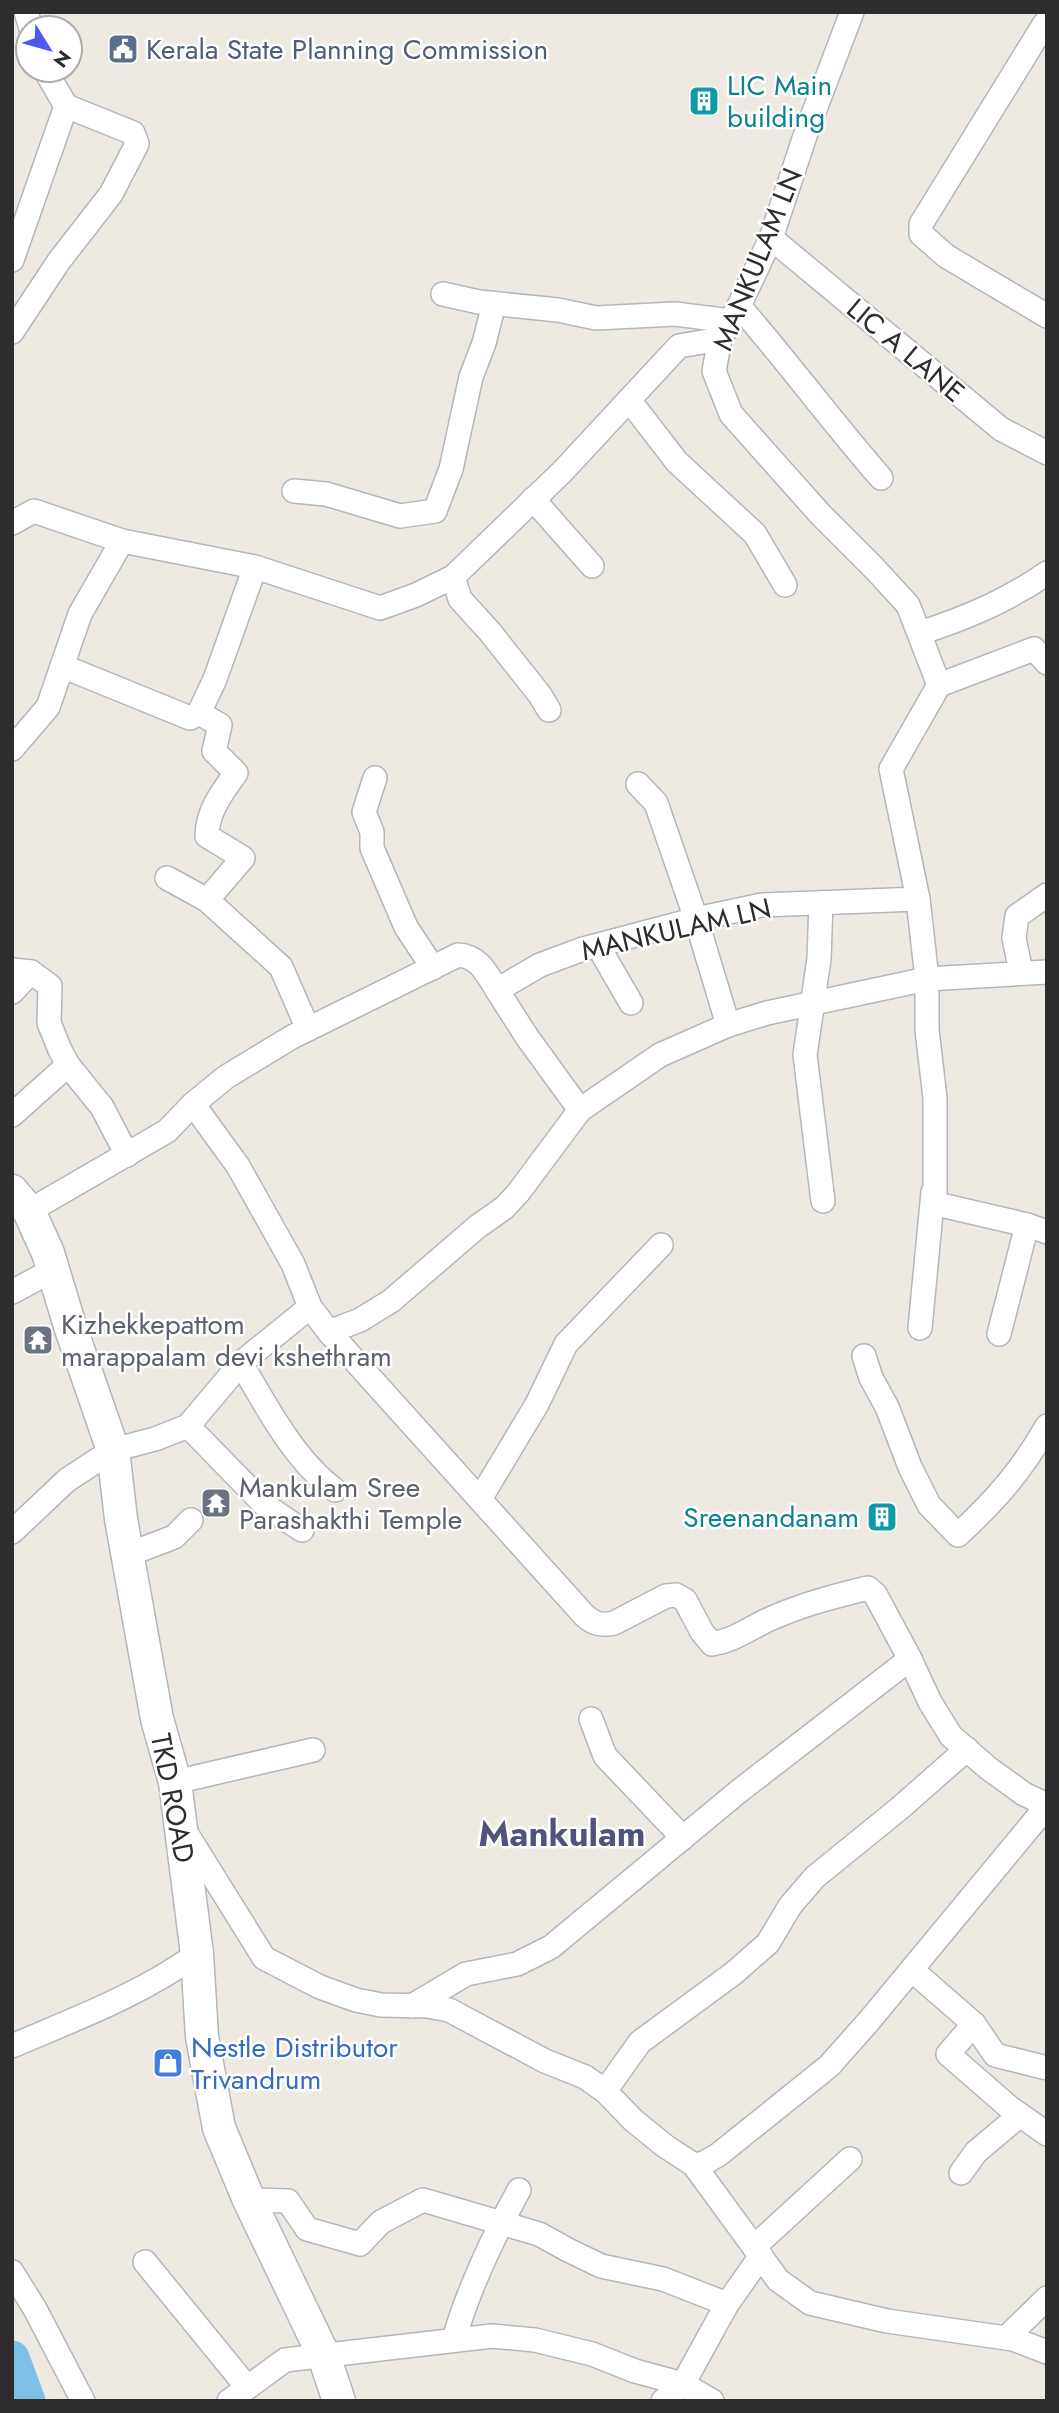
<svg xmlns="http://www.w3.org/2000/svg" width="1059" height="2413" font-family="Jost,sans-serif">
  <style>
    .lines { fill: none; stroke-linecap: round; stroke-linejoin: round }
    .river { stroke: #7cc0e8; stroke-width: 35 }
    .street-casing { stroke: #b4b6bf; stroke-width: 26 }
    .secondary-casing { stroke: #b4b6bf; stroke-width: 35 }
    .street { stroke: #fff; stroke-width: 23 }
    .secondary { stroke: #fff; stroke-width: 32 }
    .labels { text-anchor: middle; stroke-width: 5; stroke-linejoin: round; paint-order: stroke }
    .service-label { font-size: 28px; fill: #4e5e75; stroke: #fff; text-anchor: start }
    .culture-label { font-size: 28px; fill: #0d838f; stroke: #fff; text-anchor: start }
    .street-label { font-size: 28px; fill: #2d2d2d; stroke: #fff }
    .worship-label { font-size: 28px; fill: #5b616d; stroke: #fff; text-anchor: start }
    .shop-label { font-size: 28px; fill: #366cbe; stroke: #fff; text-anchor: start }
    .district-label { font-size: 35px; font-weight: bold; fill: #50537c; stroke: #fff }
  </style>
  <rect width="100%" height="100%" fill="#eeeae1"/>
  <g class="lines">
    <path class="river" d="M12,2358L28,2401"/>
    <g class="street-casing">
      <g id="street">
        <path d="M26,12L31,28"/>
        <path d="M1047,24L1045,23L921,224V234L946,256L1047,316"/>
        <path d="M771,238L1001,429L1047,453"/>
        <path d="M12,260L66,106"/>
        <path d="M443,294L479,302L558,310L596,318L675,314L731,321"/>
        <path d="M739,306C788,362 832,422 881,478"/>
        <path d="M12,332L59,261L111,194L137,144L133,133L66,106L45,70"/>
        <path d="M629,400L677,462L755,534L785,585"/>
        <path d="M294,491L326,494L400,516L435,511L451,469L471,377L484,343L494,304"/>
        <path d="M533,499L592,566"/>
        <path d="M12,523L34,511L122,541L255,567L380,608L416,595L453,577L562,472L679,346L720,339"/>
        <path d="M453,577L460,599L490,632L540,695L549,710"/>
        <path d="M920,633C966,618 1007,601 1047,573"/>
        <path d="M62,666L190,718L199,713L215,679L255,567"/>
        <path d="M939,685L1034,649L1047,663"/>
        <path d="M199,713L220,725L214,751L236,773C222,792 207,812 207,836L243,858L207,900"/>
        <path d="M12,749L48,707L80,614L122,541"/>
        <path d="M375,778L364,812L372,832V848L406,927L433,968"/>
        <path d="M167,878L207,900L281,967L308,1029"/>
        <path d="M918,899L927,979L1047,972"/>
        <path d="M821,903L819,959L805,1055L823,1201"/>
        <path d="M598,946L631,1003"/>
        <path d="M12,970L31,972L50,986L49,1023L60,1050L68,1065L102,1107L127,1155"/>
        <path d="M1021,972L1014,938L1017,916L1047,895"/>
        <path d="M497,990L527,1037L580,1110"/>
        <path d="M12,992L31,972"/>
        <path d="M728,1025L767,1013L927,979V1030L935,1098V1200L941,1205L1027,1225L1047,1232"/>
        <path d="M193,1104L238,1166L293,1264L310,1307"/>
        <path d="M12,1115L68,1065"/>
        <path d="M29,1211L167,1131L193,1104L226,1077L292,1037L458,955C479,956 487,974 497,990L540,965L583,949L696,919L762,905L918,899L891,769L939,685L908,605L874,568L820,514L731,414L714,371L720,339L739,306L771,238L806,133L852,12"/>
        <path d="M12,1292L53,1270"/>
        <path d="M920,1328L933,1192"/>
        <path d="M329,1332L584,1615C593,1624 602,1626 614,1623L666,1596L676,1595L685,1600L702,1632L712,1644C736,1640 751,1627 772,1618C804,1604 835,1596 868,1588L875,1594L910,1659"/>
        <path d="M999,1334L1027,1225"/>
        <path d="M864,1356L871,1378L887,1407L910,1467L929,1505L958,1535C996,1500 1022,1470 1047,1426"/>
        <path d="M241,1363C266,1406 295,1461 335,1490"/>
        <path d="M188,1426L266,1506L302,1530"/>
        <path d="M480,1499L537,1404L566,1344L661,1245"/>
        <path d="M12,1532L67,1480L113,1450L155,1439L188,1426L241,1363L310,1307L329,1332L360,1320L391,1301L477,1227L504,1208L518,1193L580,1110L660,1055L728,1025L696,919L656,803L638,784"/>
        <path d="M127,1555L174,1537L191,1520"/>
        <path d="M591,1719L605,1756L683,1838"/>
        <path d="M175,1782L313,1750"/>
        <path d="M185,1831L264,1958L320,1987L356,2000L381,2005L428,2006L449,2010L545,2061L585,2077L605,2091L633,2120L665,2146L694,2165L704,2163L718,2155L829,2066L869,2021L1047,1806"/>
        <path d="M912,1970L974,2024L948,2054L1010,2108L1047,2134"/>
        <path d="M412,2006L466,1974L517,1964L551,1947L738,1792L910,1659L930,1702L951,1736L988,1768L1024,1794L1047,1805"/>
        <path d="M974,2024L995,2055L1047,2068"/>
        <path d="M12,2046C75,2019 140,1995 197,1954"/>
        <path d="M605,2091L640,2042L734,1973L768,1943L790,1906L815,1877L900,1808L967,1749"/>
        <path d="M694,2165L778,2280L810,2303L887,2321L1013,2339L1047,2352"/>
        <path d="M961,2173L976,2152L1020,2115"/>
        <path d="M249,2200L288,2201L307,2229L360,2244L381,2222L423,2200L539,2234L568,2250L601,2266L663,2279L727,2304"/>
        <path d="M754,2247L850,2159"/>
        <path d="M145,2262L247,2387"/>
        <path d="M12,2272L35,2309L83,2401"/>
        <path d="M1006,2338L1047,2298"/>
        <path d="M454,2339C469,2288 493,2237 519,2190"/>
        <path d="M229,2401L285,2360L492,2336L535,2340L592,2354L635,2371L683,2384L712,2401"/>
        <path d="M663,2401L683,2384L727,2304L761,2256"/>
      </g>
    </g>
    <g class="secondary-casing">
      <path id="secondary" d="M12,1191L29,1211L48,1253L70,1326L113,1450L121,1519L157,1719L175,1782L197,1954L202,2037L219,2128L249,2200L324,2356L339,2401"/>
    </g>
    <use href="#street" class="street"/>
    <use href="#secondary" class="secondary"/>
  </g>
  <defs>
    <g id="civic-square" transform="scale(1.575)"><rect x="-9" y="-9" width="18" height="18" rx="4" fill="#5c6f8a" stroke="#fff"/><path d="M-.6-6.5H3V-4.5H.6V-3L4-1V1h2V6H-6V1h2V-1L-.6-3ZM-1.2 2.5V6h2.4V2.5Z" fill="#fff"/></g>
    <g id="building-square" transform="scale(1.575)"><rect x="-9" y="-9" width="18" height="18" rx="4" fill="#0f9aa8" stroke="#fff"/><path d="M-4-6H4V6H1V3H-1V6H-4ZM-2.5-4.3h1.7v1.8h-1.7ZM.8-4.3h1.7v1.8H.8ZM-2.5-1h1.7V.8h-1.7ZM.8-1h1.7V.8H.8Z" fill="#fff"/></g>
    <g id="temple-square" transform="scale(1.575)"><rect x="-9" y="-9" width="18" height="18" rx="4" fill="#6b7280" stroke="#fff"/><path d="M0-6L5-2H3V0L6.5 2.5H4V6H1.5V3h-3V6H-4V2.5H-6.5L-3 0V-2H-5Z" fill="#fff"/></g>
    <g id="shop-square" transform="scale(1.575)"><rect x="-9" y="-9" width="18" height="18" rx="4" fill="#3f7fe0" stroke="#fff"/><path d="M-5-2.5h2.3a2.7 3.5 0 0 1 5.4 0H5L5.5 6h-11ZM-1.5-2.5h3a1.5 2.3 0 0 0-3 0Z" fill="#fff"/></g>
  </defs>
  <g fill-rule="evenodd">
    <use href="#civic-square" x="123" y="49"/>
    <use href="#building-square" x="704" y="101"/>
    <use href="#temple-square" x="38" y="1340"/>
    <use href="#temple-square" x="216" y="1503"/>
    <use href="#building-square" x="882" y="1517"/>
    <use href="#shop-square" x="168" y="2063"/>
  </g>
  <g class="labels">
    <g class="service-label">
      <text x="146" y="59">Kerala State Planning Commission</text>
    </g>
    <g class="culture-label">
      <text x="727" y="95">LIC Main<tspan x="727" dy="32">building</tspan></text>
      <text x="859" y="1527" text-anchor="end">Sreenandanam</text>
    </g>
    <g class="street-label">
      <text transform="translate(757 259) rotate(-68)" y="10">MANKULAM LN</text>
      <text transform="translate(906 350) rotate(40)" y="10">LIC A LANE</text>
      <text transform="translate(676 929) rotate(-13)" y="10">MANKULAM LN</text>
      <text transform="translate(173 1798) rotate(79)" y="10">TKD ROAD</text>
    </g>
    <g class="worship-label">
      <text x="61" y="1334">Kizhekkepattom<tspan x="61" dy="32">marappalam devi kshethram</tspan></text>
      <text x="239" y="1497">Mankulam Sree<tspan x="239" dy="32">Parashakthi Temple</tspan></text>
    </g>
    <g class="shop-label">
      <text x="191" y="2057">Nestle Distributor<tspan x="191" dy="32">Trivandrum</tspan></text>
    </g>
    <g class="district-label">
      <text x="562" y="1846">Mankulam</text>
    </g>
  </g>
  <rect width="1059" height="2413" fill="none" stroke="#2d2d2d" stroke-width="28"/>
  <g transform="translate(49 49) rotate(127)"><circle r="33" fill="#ffffff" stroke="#ababab" stroke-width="2"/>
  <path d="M0-5L12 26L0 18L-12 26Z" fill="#4d5aef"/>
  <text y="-10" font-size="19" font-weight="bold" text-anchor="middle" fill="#2d2d2d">N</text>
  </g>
</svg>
